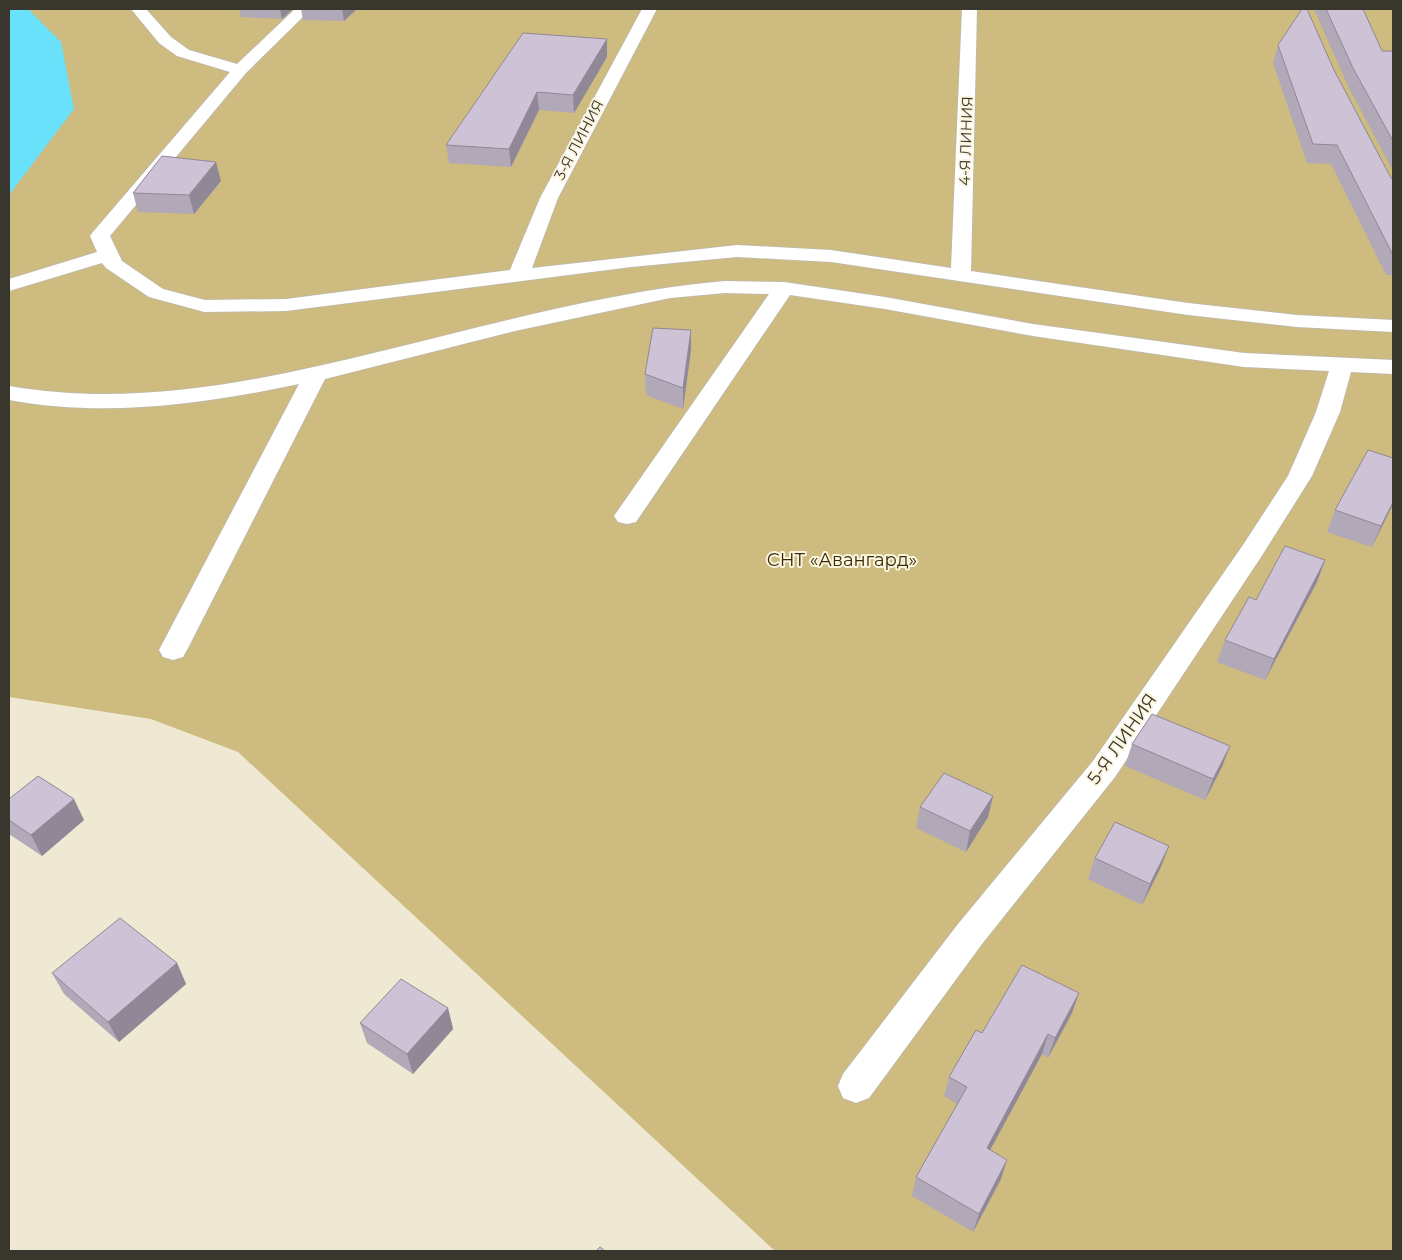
<svg xmlns="http://www.w3.org/2000/svg" width="1402" height="1260" font-family="Montserrat,sans-serif">
  <style>
    .green { fill: #cebb7f }
    .water { fill: #69e1fa }
    .lines { fill: none; stroke-linecap: round; stroke-linejoin: round }
    .minor-casing { stroke: #c0baa6; stroke-width: 2 }
    .minor { fill: #fff; fill-rule: evenodd }
    .wall { fill: #b1a8b8 }
    .shaded-wall { fill: #908896 }
    .building { fill: #cec3d6; stroke: #908896 }
    .labels { text-anchor: middle; stroke-width: 4; stroke-linejoin: round; paint-order: stroke }
    .far-street-label { font-size: 15px; fill: #39362e; stroke: #fcf5e0 }
    .park-label { font-size: 18px; fill: #372c04; stroke: #fcf5e0 }
    .street-label { font-size: 18px; fill: #39362e; stroke: #fcf5e0 }
  </style>
  <rect width="100%" height="100%" fill="#efe8d3"/>
  <path class="green" d="M9,9H1393V1251H775L238,752L151,719L9,697Z"/>
  <path class="water" d="M9,9H28L61,42L74,109L9,195Z"/>
  <g class="lines">
    <g class="minor-casing">
      <g id="minor">
        <path d="M131,9H146L171,37L189,50L237,64L295,9H311L246,73L110,236L122,261L163,289L205,300L286,299L510,270L540,198L642,9H657L558,198L532,268L737,245L831,250L951,268L962,9H977L971,271L1188,303L1297,315L1393,320V332L1297,327L1188,315L831,262L737,257L631,267L286,311L204,312L197,310L149,297L106,268L102,263L9,291V279L97,252L90,236L93,232L230,72L177,56L159,43Z"/>
        <path d="M725,281L784,282L885,297L1033,324L1244,353L1393,360V374L1351,372L1340,412L1312,476L1261,557L1115,777L982,944L869,1098L856,1103L843,1098L838,1086L843,1074L958,924L1093,761L1243,545L1288,476L1316,412L1329,371L1244,367L1033,336L885,309L790,295L636,522L627,524L618,522L614,516L769,294L725,293L670,298L515,331L325,379L187,650L183,657L173,660L163,657L159,650L299,384C204,404 106,418 9,400V386C135,408 260,381 382,351C495,324 609,291 725,281Z"/>
      </g>
    </g>
    <use href="#minor" class="minor"/>
  </g>
  <g class="wall">
    <path d="M239,9H293L282,19L241,17Z"/>
    <path d="M301,9H357L344,21L303,20Z"/>
    <path d="M1314,9H1363L1382,51H1393V171L1348,86Z"/>
    <path d="M607,39V57L574,113L539,110L511,167L449,163L446,145Z"/>
    <path d="M1278,45L1334,70L1391,178L1393,179V275H1386L1331,164L1307,163L1273,63Z"/>
    <path d="M221,181L194,214L138,212L133,193Z"/>
    <path d="M691,330V350L683,409L646,395L645,374Z"/>
    <path d="M1393,504L1372,547L1327,532L1335,510Z"/>
    <path d="M1325,560L1317,582L1265,680L1217,662L1225,640L1256,600Z"/>
    <path d="M1132,744L1222,767L1205,800L1125,766Z"/>
    <path d="M993,796L988,817L966,852L916,828L920,807Z"/>
    <path d="M9,799L84,820L42,856L9,834Z"/>
    <path d="M1095,858L1161,867L1142,905L1088,879Z"/>
    <path d="M177,963L186,984L119,1042L64,994L52,973Z"/>
    <path d="M1079,993L1072,1013L1048,1058L1042,1054L990,1150L1001,1179L973,1232L912,1196L916,1177L957,1104L944,1096L949,1077L982,1033Z"/>
    <path d="M448,1008L453,1029L413,1074L367,1043L360,1023Z"/>
  </g>
  <g class="shaded-wall">
    <path d="M280,9H293L282,19Z"/>
    <path d="M342,9H357L344,21Z"/>
    <path d="M607,39V57L574,113L573,95Z"/>
    <path d="M537,92L539,110L511,167L509,149Z"/>
    <path d="M216,162L221,181L194,214L189,195Z"/>
    <path d="M691,330V350L683,409V388Z"/>
    <path d="M1393,502V504L1372,547L1381,526Z"/>
    <path d="M1325,560L1317,582L1265,680L1274,659Z"/>
    <path d="M1230,746L1222,767L1205,800L1213,779Z"/>
    <path d="M993,796L988,817L966,852L970,831Z"/>
    <path d="M74,799L84,820L42,856L31,835Z"/>
    <path d="M1169,846L1161,867L1142,905L1150,884Z"/>
    <path d="M177,963L186,984L119,1042L108,1022Z"/>
    <path d="M1079,993L1072,1013L1048,1058L1055,1038Z"/>
    <path d="M448,1008L453,1029L413,1074L407,1054Z"/>
    <path d="M1048,1034L1042,1054L981,1167L987,1148Z"/>
    <path d="M1007,1160L1001,1179L973,1232L979,1214Z"/>
  </g>
  <g class="building">
    <path d="M1302,9H1307L1334,70L1391,178L1393,179V255L1337,145L1313,144L1278,45Z"/>
    <path d="M1326,9H1363L1382,51H1393V141L1353,68Z"/>
    <path d="M523,33L607,39L573,95L537,92L509,149L446,145Z"/>
    <path d="M162,156L216,162L189,195L133,193Z"/>
    <path d="M653,328L691,330L683,388L645,374Z"/>
    <path d="M1368,450L1393,458V502L1381,526L1335,510Z"/>
    <path d="M1285,546L1325,560L1274,659L1225,640L1249,597L1256,600Z"/>
    <path d="M1152,714L1230,746L1213,779L1132,744Z"/>
    <path d="M944,773L993,796L970,831L920,807Z"/>
    <path d="M38,776L74,799L31,835L9,820V799Z"/>
    <path d="M1115,822L1169,846L1150,884L1095,858Z"/>
    <path d="M120,918L177,963L108,1022L52,973Z"/>
    <path d="M1022,965L1079,993L1055,1038L1048,1034L987,1148L1007,1160L979,1214L916,1177L967,1087L949,1077L976,1030L982,1033Z"/>
    <path d="M401,979L448,1008L407,1054L360,1023Z"/>
    <path d="M600,1247L605,1251H596Z"/>
  </g>
  <g class="labels">
    <g class="far-street-label">
      <text transform="translate(579 140) rotate(-62)" y="5">3-Я ЛИНИЯ</text>
      <text transform="translate(966 141) rotate(-88)" y="5">4-Я ЛИНИЯ</text>
    </g>
    <g class="park-label">
      <text x="842" y="566">СНТ «Авангард»</text>
    </g>
    <g class="street-label">
      <text transform="translate(1122 739) rotate(-55)" y="6">5-Я ЛИНИЯ</text>
    </g>
  </g>
  <rect width="1402" height="1260" fill="none" stroke="#39362e" stroke-width="20"/>
</svg>
